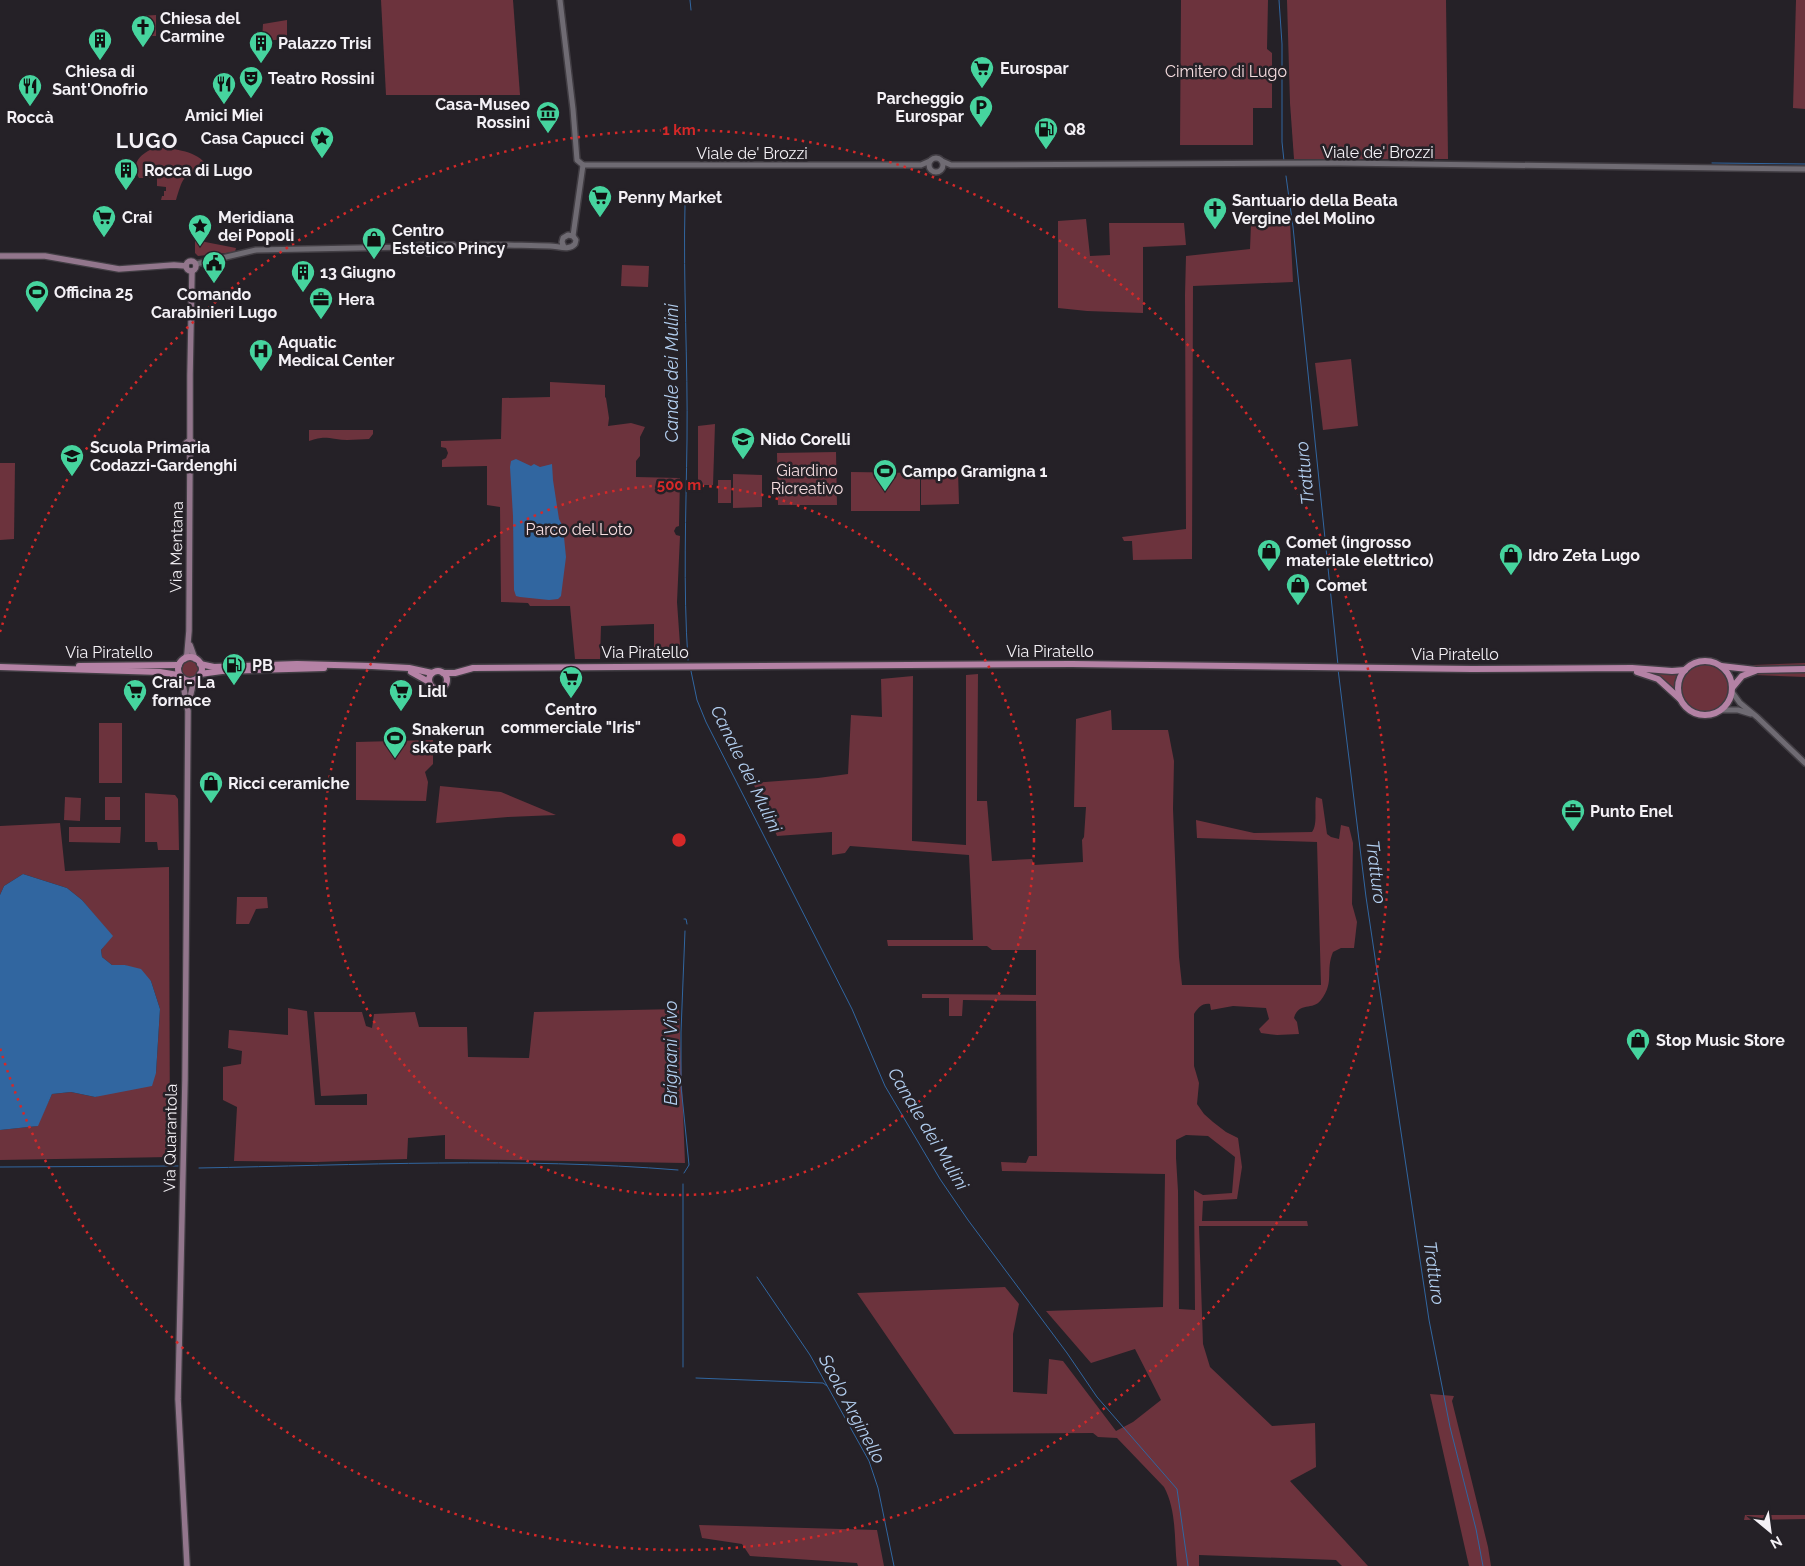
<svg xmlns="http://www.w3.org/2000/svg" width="1805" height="1566" font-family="Raleway,sans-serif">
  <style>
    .green { fill: #6c333d; fill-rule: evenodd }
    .water { fill: #3166a0 }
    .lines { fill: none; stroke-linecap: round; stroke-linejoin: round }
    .stream { stroke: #3166a0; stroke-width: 1 }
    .tertiary-casing { stroke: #413d43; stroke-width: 8 }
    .secondary-casing { stroke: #413d43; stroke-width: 8 }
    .primary-casing { stroke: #413d43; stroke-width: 9 }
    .tertiary { stroke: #6f6b73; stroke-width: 5 }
    .secondary { stroke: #92768c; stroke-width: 5.5 }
    .primary { stroke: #b482a5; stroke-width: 6 }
    .ring { fill: none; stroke: #d62828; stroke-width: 2.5; stroke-dasharray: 2.5 5 }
    .labels { text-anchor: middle; stroke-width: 5; stroke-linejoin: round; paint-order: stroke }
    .poi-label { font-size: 16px; font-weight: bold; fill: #f4f1f6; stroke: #252127; text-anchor: start }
    .park-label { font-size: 16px; fill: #f6dde0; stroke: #252127 }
    .street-label { font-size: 16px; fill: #f4f1f6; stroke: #252127 }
    .water-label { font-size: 18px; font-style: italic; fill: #b2ceef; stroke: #252127 }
    .district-label { font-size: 21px; font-weight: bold; letter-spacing: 1px; fill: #f4f1f6; stroke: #252127 }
    .centre { fill: #d62828; stroke: #252127; stroke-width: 2.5 }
    .ring-label { font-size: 15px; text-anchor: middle; font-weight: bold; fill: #d62828; stroke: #252127; stroke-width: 5; stroke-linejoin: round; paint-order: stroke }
  </style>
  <rect width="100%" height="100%" fill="#252127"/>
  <g class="green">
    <path d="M381,0H513L520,95H386Z"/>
    <path d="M1181,0H1268L1267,49L1272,53V108H1253V145H1180Z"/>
    <path d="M1287,0H1446L1448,159H1294L1290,103Z"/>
    <path d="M1796,0H1805V109L1793,108Z"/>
    <path d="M156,15V36H140V16Z"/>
    <path d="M287,20V39L262,41L263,24Z"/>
    <path d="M155,148C171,148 194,150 205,163V169C183,171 182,181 176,200H161L162,196H164V191H166V187L157,186V178H139C130,163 141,153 155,148Z"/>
    <path d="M1086,219L1090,256L1110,255L1109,223H1184L1186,245L1143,247V313L1087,311L1058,308V221Z"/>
    <path d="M1290,221L1293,282L1193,286L1192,559L1133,560L1132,541H1124L1122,537L1186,529L1185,295L1186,256L1250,249L1251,224Z"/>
    <path d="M195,240L236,248L235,252L198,256L195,253Z"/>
    <path d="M622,265L649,266L648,287L621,286Z"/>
    <path d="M1351,359L1358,426L1323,430L1315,363Z"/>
    <path d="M550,382L605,385V397L606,398L609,418L608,426L631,423L645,427L640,437V456L636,461V477L680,478L679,526L676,527L674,531L676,535L680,536L677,602L681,659H654V624L601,626L600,659H575L570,606H530L528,603L501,602L500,507L487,505V466L442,467V460L446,458L448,453L446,448L441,447V441L501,439L502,398L550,397Z"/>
    <path d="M715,424L713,485H698V426Z"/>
    <path d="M309,430H373V434L369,439C359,439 347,441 336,439C324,437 321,437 309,441Z"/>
    <path d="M836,452L837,505H778L777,453Z"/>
    <path d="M0,463H15L14,539L0,540Z"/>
    <path d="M851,472L920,473V511H851Z"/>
    <path d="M958,472L959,504L921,505V472Z"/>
    <path d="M733,474L762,475V507L733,508Z"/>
    <rect x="718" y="480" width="13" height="23"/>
    <circle cx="191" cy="669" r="9"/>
    <path d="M1805,663V677L1755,675L1753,665Z"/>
    <circle cx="1705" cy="688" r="24"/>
    <path d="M1650,672L1678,674L1674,683V690L1663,680Z"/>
    <path d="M978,674L977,801H987L992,861L1032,859L1034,865L1083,862L1082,840L1084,837L1086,807H1074L1076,719L1111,710L1112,730H1168L1174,761L1173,809L1179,957L1182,985H1321L1317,842L1197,838L1196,820L1254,833L1312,832C1318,824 1314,808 1316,797L1322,799L1327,834L1331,837L1339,839L1341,825L1349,827L1353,843L1352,904L1357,922L1354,948H1341L1333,952C1325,971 1335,982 1321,1000C1313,1011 1299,1001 1294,1018L1297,1022L1299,1034L1277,1035L1261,1033L1259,1029L1269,1019L1266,1008L1233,1006L1211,1010L1210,1004C1202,1003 1198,1008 1194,1014V1066L1199,1083L1197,1104L1204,1114L1213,1122L1226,1132L1238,1138L1242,1167L1237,1199L1203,1201L1202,1221H1307L1308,1226H1199L1203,1344L1210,1367L1272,1426L1315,1423L1316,1467L1290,1481L1368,1566H1342L1336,1560L1199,1555V1566H1177C1174,1540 1177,1511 1164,1487L1117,1438L1098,1437L1093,1433L954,1434L857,1293L1005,1287L1019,1304L1013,1334V1392L1047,1394L1049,1359L1063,1361L1116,1431L1133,1422L1161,1400L1135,1349L1091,1363L1046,1311L1163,1307L1165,1174L1002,1171L1001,1162L1026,1163L1029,1156H1037L1036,1001L963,1000L962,1016H949V998H922V994L1036,995V950H992L987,946H888L887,940H973L969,855L850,846L845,853L832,855V832L777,836L753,783L818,778L848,774L851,715L882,717L881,679L913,676L912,841L966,845V675ZM1186,1135L1208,1136L1235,1157L1232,1193L1203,1195L1194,1190L1195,1310L1179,1309L1178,1191L1176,1158V1140Z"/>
    <rect x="99" y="723" width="23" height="60"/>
    <path d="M433,740V764L425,772L428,782L426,801L356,800V742Z"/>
    <path d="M440,786L501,792L556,815L508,817L436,823Z"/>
    <path d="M145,793L175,795L178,799L179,850H158L157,842H145Z"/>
    <path d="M65,797L81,798L80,821L64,820Z"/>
    <rect x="105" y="797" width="15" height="23"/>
    <path d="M60,823L65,871L169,867L170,1157L0,1160V1130L37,1126L52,1094L71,1092L95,1097L156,1073L160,1009L151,981L125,965H112L102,957L101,950L112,936L82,900L67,888L23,874L4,886L0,895V826Z"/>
    <path d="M69,827H121L120,843L69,842Z"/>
    <path d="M237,897H267L268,908L256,909L249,924H236Z"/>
    <path d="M288,1008L307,1011L315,1105H367V1094L321,1096L314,1012H362L366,1026L372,1028L374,1014L415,1012L419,1027H467L468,1057L529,1058L534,1012L679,1009L685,1163L445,1159V1135L408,1138L407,1159L316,1162L234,1161L237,1107L223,1100V1067L241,1064L242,1051L228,1048L229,1030L288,1035Z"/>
    <path d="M1430,1394L1454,1396L1452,1401L1488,1547L1491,1566H1469Z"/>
    <path d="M1745,1515H1805V1519L1744,1520Z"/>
    <path d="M699,1525L877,1530L884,1566H858L857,1563L750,1556L742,1544L702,1538Z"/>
  </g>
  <g class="water">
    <path d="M516,459L531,466L534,464L540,467L552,464L553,480L559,519L563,527L566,557L561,596L558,599L549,600L520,597L516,596L514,590L513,516L510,467L511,461Z"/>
    <path d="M23,874L67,888L82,900L113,936L101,950L102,957L112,965H125L141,969L151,981L160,1009L156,1073L152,1086L95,1097L71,1092L52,1094L38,1126L0,1130V895L4,886Z"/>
  </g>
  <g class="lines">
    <g class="stream">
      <path d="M690,0L691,10"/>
      <path d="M1279,0L1282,44V142L1284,161"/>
      <path d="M1712,163L1805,164"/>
      <path d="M1286,176L1293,227L1338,665"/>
      <path d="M685,205C683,283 688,362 687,440C686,513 683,587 688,660"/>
      <path d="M1338,669L1366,897L1429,1320L1450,1427L1476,1529L1483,1566"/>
      <path d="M691,671L697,700L706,722L852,1009L885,1086L940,1179L968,1220L1067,1353L1097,1397L1177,1489L1188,1566"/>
      <path d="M684,919H686L687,924"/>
      <path d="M0,1167L178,1166"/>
      <path d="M199,1168C358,1165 519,1157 678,1170"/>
      <path d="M684,1173L689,1165L681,1086V1032L685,931"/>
      <path d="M683,1184V1367"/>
      <path d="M757,1277L810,1355L869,1461L878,1488L894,1566"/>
      <path d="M696,1378L823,1383L827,1386"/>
    </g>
    <g class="tertiary-casing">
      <g id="tertiary">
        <path d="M560,0L573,109L577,160L583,165"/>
        <circle cx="936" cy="165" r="7"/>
        <path d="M942,161L951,165L1340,163L1805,169"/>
        <path d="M583,165H921L930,161"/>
        <path d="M573,236L583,165"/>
        <path d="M431,245H453"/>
        <path d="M433,250C467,241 515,246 550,246C558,246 569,251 575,244L576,240L573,236L568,235L563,238L562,242L564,247"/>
        <path d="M196,264L256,250L408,247L429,244L433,246L434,250L432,252L428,253L425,250L408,247"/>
        <path d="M1732,692L1740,703L1757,717L1805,763"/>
        <path d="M1722,710H1738L1751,714"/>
      </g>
    </g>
    <g class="secondary-casing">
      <g id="secondary">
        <path d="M0,256H45L119,269L174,265L186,266"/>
        <circle cx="191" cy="266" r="5"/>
        <path d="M190,441V375L192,271"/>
        <circle cx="190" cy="446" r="5"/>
        <path d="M190,645L195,659"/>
        <path d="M185,659L187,654L189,631L190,451"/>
        <path d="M182,679L188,711L185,1080L178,1399L187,1566"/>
        <path d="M189,702L194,680"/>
      </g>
    </g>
    <g class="primary-casing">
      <g id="primary">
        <circle cx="190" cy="669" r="12"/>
        <circle cx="1705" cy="688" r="27"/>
        <path d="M200,664L214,667L297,664L372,666L409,668L432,673"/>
        <path d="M79,666L179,665"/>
        <path d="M1721,666L1756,670L1805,669"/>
        <path d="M0,667L160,672L178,675"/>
        <circle cx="438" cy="680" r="9"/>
        <path d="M411,672L429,682"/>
        <path d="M1637,672L1658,679L1680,699"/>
        <path d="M443,673H455L473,668L1072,664L1472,669L1632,668L1672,671L1685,670"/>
        <path d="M200,674L222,671L324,668"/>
        <path d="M1732,688L1742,676L1755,671"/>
      </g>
    </g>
    <use href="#tertiary" class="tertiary"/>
    <use href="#secondary" class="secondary"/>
    <use href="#primary" class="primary"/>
  </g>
  <g class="ring">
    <circle cx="679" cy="840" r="355"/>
    <path d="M0 632A710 710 0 1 1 0 1048"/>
  </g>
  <defs>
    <g id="church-pin" transform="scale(1.25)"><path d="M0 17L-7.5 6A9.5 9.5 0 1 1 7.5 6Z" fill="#46d49e" stroke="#252127"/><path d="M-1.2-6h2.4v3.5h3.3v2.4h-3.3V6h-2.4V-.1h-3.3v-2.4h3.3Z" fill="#111"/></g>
    <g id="building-pin" transform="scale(1.25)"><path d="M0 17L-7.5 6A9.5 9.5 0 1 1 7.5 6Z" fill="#46d49e" stroke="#252127"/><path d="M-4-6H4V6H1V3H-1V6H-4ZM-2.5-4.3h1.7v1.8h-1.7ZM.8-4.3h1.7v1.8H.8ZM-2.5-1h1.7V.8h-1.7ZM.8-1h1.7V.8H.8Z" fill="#111"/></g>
    <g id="supermarket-pin" transform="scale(1.25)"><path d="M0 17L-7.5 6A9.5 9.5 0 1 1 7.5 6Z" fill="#46d49e" stroke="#252127"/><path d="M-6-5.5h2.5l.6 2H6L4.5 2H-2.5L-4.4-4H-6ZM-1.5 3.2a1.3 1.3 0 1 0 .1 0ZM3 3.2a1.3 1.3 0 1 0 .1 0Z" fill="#111"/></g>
    <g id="theatre-pin" transform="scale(1.25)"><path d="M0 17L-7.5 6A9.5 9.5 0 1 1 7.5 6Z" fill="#46d49e" stroke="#252127"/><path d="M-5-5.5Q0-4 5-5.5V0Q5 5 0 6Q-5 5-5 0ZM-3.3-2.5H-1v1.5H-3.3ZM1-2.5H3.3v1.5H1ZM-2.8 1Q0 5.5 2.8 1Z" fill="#111"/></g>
    <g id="restaurant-pin" transform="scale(1.25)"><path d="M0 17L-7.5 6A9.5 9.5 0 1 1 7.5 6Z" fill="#46d49e" stroke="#252127"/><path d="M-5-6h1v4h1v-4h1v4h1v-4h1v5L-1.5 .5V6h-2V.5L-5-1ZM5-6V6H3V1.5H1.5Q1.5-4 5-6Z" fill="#111"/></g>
    <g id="parking-pin" transform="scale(1.25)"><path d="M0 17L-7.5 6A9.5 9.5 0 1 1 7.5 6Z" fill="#46d49e" stroke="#252127"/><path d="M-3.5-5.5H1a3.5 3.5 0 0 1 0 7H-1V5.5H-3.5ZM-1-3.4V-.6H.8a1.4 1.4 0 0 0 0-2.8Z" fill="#111"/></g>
    <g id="museum-pin" transform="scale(1.25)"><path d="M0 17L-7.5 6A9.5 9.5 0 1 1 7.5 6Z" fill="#46d49e" stroke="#252127"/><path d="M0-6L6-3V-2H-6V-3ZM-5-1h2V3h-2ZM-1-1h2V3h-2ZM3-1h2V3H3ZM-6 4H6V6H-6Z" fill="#111"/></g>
    <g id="fuel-pin" transform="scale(1.25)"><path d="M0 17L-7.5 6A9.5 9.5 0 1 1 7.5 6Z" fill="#46d49e" stroke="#252127"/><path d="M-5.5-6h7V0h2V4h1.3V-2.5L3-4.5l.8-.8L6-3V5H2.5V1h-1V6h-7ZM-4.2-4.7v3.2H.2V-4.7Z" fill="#111"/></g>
    <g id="sight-pin" transform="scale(1.25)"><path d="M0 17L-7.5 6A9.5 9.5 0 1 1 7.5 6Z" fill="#46d49e" stroke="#252127"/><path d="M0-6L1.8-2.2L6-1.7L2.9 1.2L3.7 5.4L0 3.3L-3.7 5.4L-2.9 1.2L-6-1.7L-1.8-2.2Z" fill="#111"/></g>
    <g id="shop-pin" transform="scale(1.25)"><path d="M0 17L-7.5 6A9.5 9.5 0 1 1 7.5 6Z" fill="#46d49e" stroke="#252127"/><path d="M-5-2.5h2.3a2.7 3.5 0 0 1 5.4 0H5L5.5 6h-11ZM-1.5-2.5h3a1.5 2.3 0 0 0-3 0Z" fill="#111"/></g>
    <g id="civic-pin" transform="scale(1.25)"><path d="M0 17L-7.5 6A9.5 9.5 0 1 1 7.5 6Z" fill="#46d49e" stroke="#252127"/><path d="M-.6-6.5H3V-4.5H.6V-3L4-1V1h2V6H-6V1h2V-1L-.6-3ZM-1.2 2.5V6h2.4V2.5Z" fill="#111"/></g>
    <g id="stadium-pin" transform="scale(1.25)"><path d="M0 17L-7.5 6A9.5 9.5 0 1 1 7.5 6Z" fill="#46d49e" stroke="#252127"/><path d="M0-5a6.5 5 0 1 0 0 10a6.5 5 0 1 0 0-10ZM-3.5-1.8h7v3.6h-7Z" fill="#111"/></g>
    <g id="office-pin" transform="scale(1.25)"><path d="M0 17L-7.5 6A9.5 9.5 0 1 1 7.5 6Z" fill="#46d49e" stroke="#252127"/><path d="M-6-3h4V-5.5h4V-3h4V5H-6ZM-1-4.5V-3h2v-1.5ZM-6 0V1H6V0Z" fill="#111"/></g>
    <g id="hospital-pin" transform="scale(1.25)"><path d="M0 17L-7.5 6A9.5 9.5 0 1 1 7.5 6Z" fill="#46d49e" stroke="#252127"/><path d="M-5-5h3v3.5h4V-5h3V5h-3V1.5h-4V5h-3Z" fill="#111"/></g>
    <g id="school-pin" transform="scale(1.25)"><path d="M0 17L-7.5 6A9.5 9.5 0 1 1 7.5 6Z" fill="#46d49e" stroke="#252127"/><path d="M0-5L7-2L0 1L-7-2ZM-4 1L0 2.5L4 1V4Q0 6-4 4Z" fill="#111"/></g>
  </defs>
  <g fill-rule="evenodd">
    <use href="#church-pin" x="143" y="27"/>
    <use href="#building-pin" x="100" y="40"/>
    <use href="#building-pin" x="261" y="43"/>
    <use href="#supermarket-pin" x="982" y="68"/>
    <use href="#theatre-pin" x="251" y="78"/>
    <use href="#restaurant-pin" x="224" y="84"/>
    <use href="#restaurant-pin" x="30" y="86"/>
    <use href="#parking-pin" x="981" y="107"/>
    <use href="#museum-pin" x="548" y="113"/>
    <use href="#fuel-pin" x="1046" y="129"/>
    <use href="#sight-pin" x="322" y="138"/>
    <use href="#building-pin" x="126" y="170"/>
    <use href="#supermarket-pin" x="600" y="197"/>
    <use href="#church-pin" x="1215" y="209"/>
    <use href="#supermarket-pin" x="104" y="217"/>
    <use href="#sight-pin" x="200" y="226"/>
    <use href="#shop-pin" x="374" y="239"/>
    <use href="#civic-pin" x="214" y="263"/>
    <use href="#building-pin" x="303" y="272"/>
    <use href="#stadium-pin" x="37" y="292"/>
    <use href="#office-pin" x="321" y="299"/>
    <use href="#hospital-pin" x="261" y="351"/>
    <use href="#school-pin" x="743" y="439"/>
    <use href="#school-pin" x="72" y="456"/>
    <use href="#stadium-pin" x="885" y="471"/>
    <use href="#shop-pin" x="1269" y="551"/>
    <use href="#shop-pin" x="1511" y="555"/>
    <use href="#shop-pin" x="1298" y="585"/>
    <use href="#fuel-pin" x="234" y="665"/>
    <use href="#supermarket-pin" x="571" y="678"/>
    <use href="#supermarket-pin" x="135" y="691"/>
    <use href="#supermarket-pin" x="401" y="691"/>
    <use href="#stadium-pin" x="395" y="738"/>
    <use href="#shop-pin" x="211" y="783"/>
    <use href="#office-pin" x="1573" y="811"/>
    <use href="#shop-pin" x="1638" y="1040"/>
  </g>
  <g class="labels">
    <g class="poi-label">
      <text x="160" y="24">Chiesa del<tspan x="160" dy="18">Carmine</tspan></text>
      <text x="278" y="49">Palazzo Trisi</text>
      <text x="1000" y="74">Eurospar</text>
      <text x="100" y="77" text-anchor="middle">Chiesa di<tspan x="100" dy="18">Sant'Onofrio</tspan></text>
      <text x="268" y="84">Teatro Rossini</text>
      <text x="964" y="104" text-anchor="end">Parcheggio<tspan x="964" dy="18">Eurospar</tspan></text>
      <text x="530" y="110" text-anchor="end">Casa-Museo<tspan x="530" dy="18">Rossini</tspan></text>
      <text x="224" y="121" text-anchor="middle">Amici Miei</text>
      <text x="30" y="123" text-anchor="middle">Roccà</text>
      <text x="1064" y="135">Q8</text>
      <text x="304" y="144" text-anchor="end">Casa Capucci</text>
      <text x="144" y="176">Rocca di Lugo</text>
      <text x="618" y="203">Penny Market</text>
      <text x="1232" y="206">Santuario della Beata<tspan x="1232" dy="18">Vergine del Molino</tspan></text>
      <text x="122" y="223">Crai</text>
      <text x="218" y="223">Meridiana<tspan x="218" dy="18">dei Popoli</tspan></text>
      <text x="392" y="236">Centro<tspan x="392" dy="18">Estetico Princy</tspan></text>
      <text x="320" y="278">13 Giugno</text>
      <text x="54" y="298">Officina 25</text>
      <text x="214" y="300" text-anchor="middle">Comando<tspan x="214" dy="18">Carabinieri Lugo</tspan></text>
      <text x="338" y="305">Hera</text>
      <text x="278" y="348">Aquatic<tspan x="278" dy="18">Medical Center</tspan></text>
      <text x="760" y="445">Nido Corelli</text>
      <text x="90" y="453">Scuola Primaria<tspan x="90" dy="18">Codazzi-Gardenghi</tspan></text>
      <text x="902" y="477">Campo Gramigna 1</text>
      <text x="1286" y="548">Comet (ingrosso<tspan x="1286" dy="18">materiale elettrico)</tspan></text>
      <text x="1528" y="561">Idro Zeta Lugo</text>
      <text x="1316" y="591">Comet</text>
      <text x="252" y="671">PB</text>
      <text x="152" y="688">Crai - La<tspan x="152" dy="18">fornace</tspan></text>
      <text x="418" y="697">Lidl</text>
      <text x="571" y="715" text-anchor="middle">Centro<tspan x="571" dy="18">commerciale "Iris"</tspan></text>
      <text x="412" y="735">Snakerun<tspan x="412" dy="18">skate park</tspan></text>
      <text x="228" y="789">Ricci ceramiche</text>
      <text x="1590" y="817">Punto Enel</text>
      <text x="1656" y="1046">Stop Music Store</text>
    </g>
    <g class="park-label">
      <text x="1226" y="77">Cimitero di Lugo</text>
      <text x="807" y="476">Giardino<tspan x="807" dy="18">Ricreativo</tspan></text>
      <text x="579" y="535">Parco del Loto</text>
    </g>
    <g class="street-label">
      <text x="1378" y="158">Viale de' Brozzi</text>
      <text x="752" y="159">Viale de' Brozzi</text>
      <text transform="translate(176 547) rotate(-89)" y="6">Via Mentana</text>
      <text x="1050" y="657">Via Piratello</text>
      <text x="109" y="658">Via Piratello</text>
      <text x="645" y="658">Via Piratello</text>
      <text x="1455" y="660">Via Piratello</text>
      <text transform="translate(170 1138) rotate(-89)" y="6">Via Quarantola</text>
    </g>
    <g class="water-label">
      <text transform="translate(672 373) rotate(-90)" y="6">Canale dei Mulini</text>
      <text transform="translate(1305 473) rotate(-96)" y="6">Tratturo</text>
      <text transform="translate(746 769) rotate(64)" y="6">Canale dei Mulini</text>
      <text transform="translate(1376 872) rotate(83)" y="6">Tratturo</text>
      <text transform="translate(671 1053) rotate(-90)" y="6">Brignani Vivo</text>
      <text transform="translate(928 1129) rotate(59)" y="6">Canale dei Mulini</text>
      <text transform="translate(1434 1273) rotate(82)" y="6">Tratturo</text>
      <text transform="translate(852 1409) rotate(62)" y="6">Scolo Arginello</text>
    </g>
    <g class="district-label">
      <text x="147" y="148">LUGO</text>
    </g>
  </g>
  <circle cx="679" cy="840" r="8" class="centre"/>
  <g class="ring-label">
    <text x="679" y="135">1 km</text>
    <text x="679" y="490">500 m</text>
  </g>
  <g transform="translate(1770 1531) rotate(151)" stroke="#252127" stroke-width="4" paint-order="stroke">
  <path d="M0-4L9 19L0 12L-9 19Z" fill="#f4f1f6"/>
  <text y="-8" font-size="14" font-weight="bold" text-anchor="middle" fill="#f4f1f6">N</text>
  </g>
</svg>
